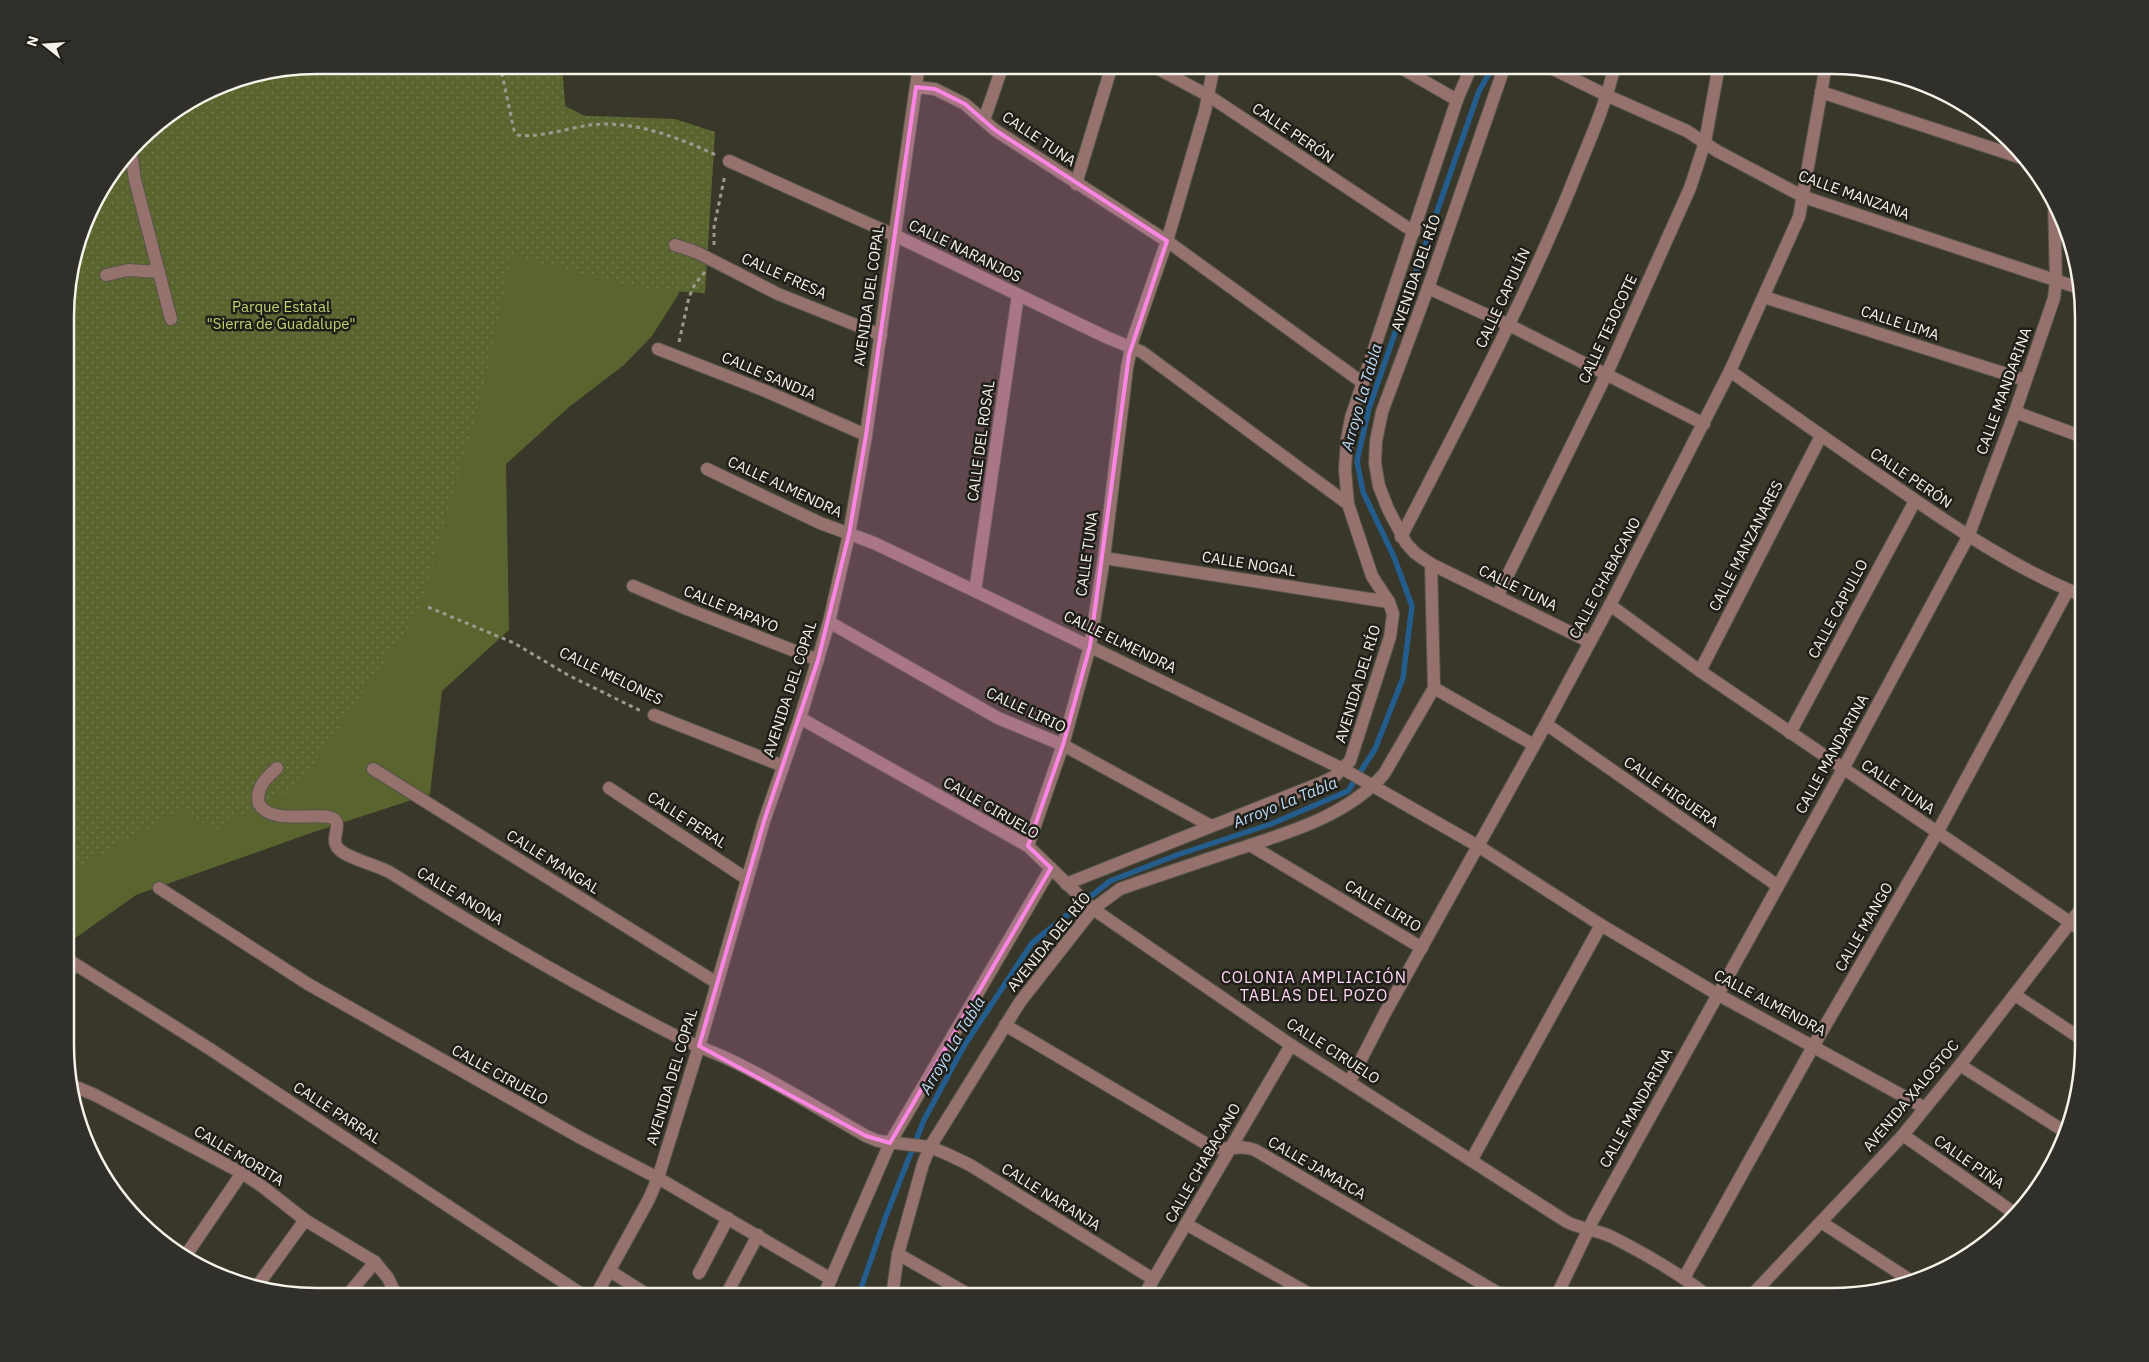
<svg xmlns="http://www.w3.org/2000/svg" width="2149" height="1362" font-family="'IBM Plex Sans',sans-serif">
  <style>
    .grass { fill: #5a642f }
    .park { fill: url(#park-dots) }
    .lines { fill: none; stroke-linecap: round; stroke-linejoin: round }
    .stream { stroke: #235d8d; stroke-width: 5.5 }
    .minor-casing { stroke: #575548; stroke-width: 14 }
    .path { stroke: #9c9a8f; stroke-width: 3; stroke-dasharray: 4 4; stroke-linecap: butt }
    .minor { stroke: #95726e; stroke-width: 12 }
    .marked { fill: #fc86e3; fill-opacity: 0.2; stroke: #fc86e3; stroke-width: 4; stroke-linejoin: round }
    .labels { text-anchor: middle; stroke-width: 5; stroke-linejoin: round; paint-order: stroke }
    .street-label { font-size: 15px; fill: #f4f2e9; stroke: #1f1e18 }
    .park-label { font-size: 15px; fill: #bfd36e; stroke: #1f1e18 }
    .water-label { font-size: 16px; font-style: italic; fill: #bddcf8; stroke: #1f1e18 }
    .neighbourhood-label { font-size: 16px; letter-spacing: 1px; fill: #ffd6f3; stroke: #1f1e18 }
    .rim { fill: none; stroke: #f4f2e9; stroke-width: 2.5 }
  </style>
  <defs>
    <pattern id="park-dots" width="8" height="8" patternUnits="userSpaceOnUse" patternTransform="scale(1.25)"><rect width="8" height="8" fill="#5a642f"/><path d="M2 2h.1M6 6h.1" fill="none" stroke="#727b4d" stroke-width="1.8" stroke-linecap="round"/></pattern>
  </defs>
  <rect width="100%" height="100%" fill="#393729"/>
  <path class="grass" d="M317,65L551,99L587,117L708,212L678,295L652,336L624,365L569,407L506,464L509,630L442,691L430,794L311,833L136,895L67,944V284L91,205L151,128L221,84Z"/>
  <path class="park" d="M317,65H562L566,115L675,119L715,132L705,293L650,290L512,256L482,393L418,613L299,784L214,830L182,809L75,869L67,891V284L91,205L151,128L221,84Z"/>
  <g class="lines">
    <path class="stream" d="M858,1297L886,1216L924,1120L964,1046L1032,943L1110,881L1177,855L1271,824L1348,791L1375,749L1403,678L1412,606L1394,557L1363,492L1357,461L1369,408L1442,197L1479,91L1494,65"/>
    <g class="minor-casing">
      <g id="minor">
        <path d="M896,65L919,68"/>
        <path d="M1151,65L1209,96L1414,232"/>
        <path d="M1396,65L1457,100"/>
        <path d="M1545,65L1608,96L1687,131L1717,151L1804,197L2082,289"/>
        <path d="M916,87L935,89L965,104L995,130L1167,241L1363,383"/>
        <path d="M1821,92L2028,160"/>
        <path d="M984,120L1003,65"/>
        <path d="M131,153L135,180L171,319"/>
        <path d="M729,161L894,235L1106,337L1142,352L1348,504"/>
        <path d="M1076,184L1112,65"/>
        <path d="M675,245L696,252L778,294L881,335"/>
        <path d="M106,275L128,270L159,272"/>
        <path d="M1428,288L1509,325L1704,424"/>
        <path d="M1764,297L2025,380"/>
        <path d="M658,349L763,390L866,435"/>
        <path d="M1730,371C1785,410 1840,449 1896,487C1955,528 2016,569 2083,596"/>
        <path d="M2015,412L2083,437"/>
        <path d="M707,469L820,523L874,543L975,591L1345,770L1478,846L1601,925L1717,994L1925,1108"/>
        <path d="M1401,537C1460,422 1521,308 1570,189C1586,148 1605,108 1615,65"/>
        <path d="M1104,558L1389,602"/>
        <path d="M1431,564L1590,642"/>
        <path d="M633,586L687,609L818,660"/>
        <path d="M975,591L1018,295"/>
        <path d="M1498,595L1607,373L1690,188L1705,142L1719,65"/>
        <path d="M1610,605L1700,671L2083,931"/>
        <path d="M829,622L998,718L1063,745L1211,826"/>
        <path d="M1700,671L1821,436"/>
        <path d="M1434,688L1534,745"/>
        <path d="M654,715L783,766"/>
        <path d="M800,718L1028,846L1093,909L1291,1045L1567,1222C1581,1229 1596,1230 1610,1236C1644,1253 1679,1273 1709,1297"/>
        <path d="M1546,724L1778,886"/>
        <path d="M1790,733L1915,501"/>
        <path d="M277,768C266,778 255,788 259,804C272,828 329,808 336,821C340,829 331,838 337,847C344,858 378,865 391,873C483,931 578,986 676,1036C692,1045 711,1051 728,1059C775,1081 820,1110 866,1136L878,1141L930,1147L947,1154L970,1165L1153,1279"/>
        <path d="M373,769L717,983"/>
        <path d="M609,788L747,879"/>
        <path d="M1250,845L1422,948"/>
        <path d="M1028,846L1063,745L1090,646L1104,558L1127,368L1133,339L1167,241L1205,111L1214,65"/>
        <path d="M1066,884L1323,782L1335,776L1350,761L1390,637L1393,614L1389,602L1372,576L1348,504L1345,470L1347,439L1351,418L1457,100L1472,65"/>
        <path d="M159,888L308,984L579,1137L658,1178L831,1279"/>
        <path d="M67,959L210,1049L586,1297"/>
        <path d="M67,975L75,964"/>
        <path d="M2015,995L2083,1040"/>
        <path d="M1005,1025L1210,1146C1227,1153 1238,1143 1255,1150L1505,1297"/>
        <path d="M1960,1065L2067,1133"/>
        <path d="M1350,1081L1385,1013L1546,724L1610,605L1730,371L1799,217L1826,65"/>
        <path d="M69,1084L95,1095L242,1173L263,1187L305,1220L375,1262L388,1278L397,1297"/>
        <path d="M1903,1135L2017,1215"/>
        <path d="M1472,1159L1601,925"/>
        <path d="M1821,1222L1913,1282"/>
        <path d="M1186,1224L1315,1297"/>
        <path d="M898,1254L973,1297"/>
        <path d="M184,1258L242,1173"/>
        <path d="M610,1271L651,1297"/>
        <path d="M699,1273L728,1218"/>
        <path d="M1684,1278L1814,1045L1937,833L2068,590"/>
        <path d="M255,1289L305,1220"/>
        <path d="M346,1297L375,1262"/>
        <path d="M595,1297L649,1199L658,1178L699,1046L764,821L800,718L829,622L849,534L866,435L919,65"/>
        <path d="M725,1297L758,1235"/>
        <path d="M823,1297L890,1143L1051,868"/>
        <path d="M892,1297L898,1254L923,1164L930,1147L1020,1002L1093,909L1120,889C1157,876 1193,864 1229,852C1283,834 1345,818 1384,774L1434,688L1431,564L1415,553L1406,543L1388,509L1379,486L1375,463L1376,441L1382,412L1428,288L1505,65"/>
        <path d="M1143,1297L1291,1045"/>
        <path d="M1556,1297L1594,1218L1843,769L1968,537L2015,412L2054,298L2056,282L2054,199"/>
        <path d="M1750,1297L1903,1135L1960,1065L2083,906"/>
      </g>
    </g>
    <g class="path">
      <path d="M500,65L514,130L518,135C539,138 569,128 590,125C634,120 677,137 716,155"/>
      <path d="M714,245V227L725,175"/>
      <path d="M679,342L689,297L695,284L705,272"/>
      <path d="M428,607L514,643L568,675L641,711"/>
    </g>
    <use href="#minor" class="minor"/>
  </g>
  <path class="marked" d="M916,87L935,89L965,104L995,130L1167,241L1129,355L1090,646L1063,745L1028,846L1051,868L890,1143L866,1136L699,1046L764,821L818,660L849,534L866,435Z"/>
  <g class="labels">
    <g class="street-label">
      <text transform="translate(1293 133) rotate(34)" y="5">CALLE PERÓN</text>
      <text transform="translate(1039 139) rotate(34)" y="5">CALLE TUNA</text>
      <text transform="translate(1854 195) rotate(20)" y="5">CALLE MANZANA</text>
      <text transform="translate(965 251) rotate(26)" y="5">CALLE NARANJOS</text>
      <text transform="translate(1416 273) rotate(-71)" y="5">AVENIDA DEL RÍO</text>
      <text transform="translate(784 276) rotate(24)" y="5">CALLE FRESA</text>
      <text transform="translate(869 296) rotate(-82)" y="5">AVENIDA DEL COPAL</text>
      <text transform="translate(1503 298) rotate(-65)" y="5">CALLE CAPULÍN</text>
      <text transform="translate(1900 323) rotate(18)" y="5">CALLE LIMA</text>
      <text transform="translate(1608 329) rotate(-65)" y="5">CALLE TEJOCOTE</text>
      <text transform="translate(769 376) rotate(23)" y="5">CALLE SANDIA</text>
      <text transform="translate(2004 391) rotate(-70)" y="5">CALLE MANDARINA</text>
      <text transform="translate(981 441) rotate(-82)" y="5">CALLE DEL ROSAL</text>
      <text transform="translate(1911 478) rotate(34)" y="5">CALLE PERÓN</text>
      <text transform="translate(785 487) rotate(25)" y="5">CALLE ALMENDRA</text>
      <text transform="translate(1746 546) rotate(-63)" y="5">CALLE MANZANARES</text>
      <text transform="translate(1087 554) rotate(-82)" y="5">CALLE TUNA</text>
      <text transform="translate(1249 564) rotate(9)" y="5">CALLE NOGAL</text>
      <text transform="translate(1605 578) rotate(-62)" y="5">CALLE CHABACANO</text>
      <text transform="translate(1518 588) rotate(26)" y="5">CALLE TUNA</text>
      <text transform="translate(731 609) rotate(22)" y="5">CALLE PAPAYO</text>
      <text transform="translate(1838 609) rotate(-62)" y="5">CALLE CAPULLO</text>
      <text transform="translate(1120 642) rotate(26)" y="5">CALLE ELMENDRA</text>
      <text transform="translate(611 676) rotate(26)" y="5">CALLE MELONES</text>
      <text transform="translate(1358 684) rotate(-73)" y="5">AVENIDA DEL RÍO</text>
      <text transform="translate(790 689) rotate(-72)" y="5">AVENIDA DEL COPAL</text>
      <text transform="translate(1026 710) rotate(25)" y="5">CALLE LIRIO</text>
      <text transform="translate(1832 754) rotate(-61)" y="5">CALLE MANDARINA</text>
      <text transform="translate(1898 787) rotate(34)" y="5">CALLE TUNA</text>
      <text transform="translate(1671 792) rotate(35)" y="5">CALLE HIGUERA</text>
      <text transform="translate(991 808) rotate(30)" y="5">CALLE CIRUELO</text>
      <text transform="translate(687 820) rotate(33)" y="5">CALLE PERAL</text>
      <text transform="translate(553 862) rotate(32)" y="5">CALLE MANGAL</text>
      <text transform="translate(460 896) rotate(31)" y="5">CALLE ANONA</text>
      <text transform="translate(1383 906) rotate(31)" y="5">CALLE LIRIO</text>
      <text transform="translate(1864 927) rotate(-60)" y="5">CALLE MANGO</text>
      <text transform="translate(1049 942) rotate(-51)" y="5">AVENIDA DEL RÍO</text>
      <text transform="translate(1770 1003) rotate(28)" y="5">CALLE ALMENDRA</text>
      <text transform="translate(1333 1051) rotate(33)" y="5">CALLE CIRUELO</text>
      <text transform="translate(500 1075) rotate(29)" y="5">CALLE CIRUELO</text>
      <text transform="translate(672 1077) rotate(-73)" y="5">AVENIDA DEL COPAL</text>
      <text transform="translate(1911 1096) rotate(-50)" y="5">AVENIDA XALOSTOC</text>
      <text transform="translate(1636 1108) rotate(-61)" y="5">CALLE MANDARINA</text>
      <text transform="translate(337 1113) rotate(33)" y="5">CALLE PARRAL</text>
      <text transform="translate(239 1156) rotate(31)" y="5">CALLE MORITA</text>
      <text transform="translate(1969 1162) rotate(35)" y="5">CALLE PIÑA</text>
      <text transform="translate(1203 1163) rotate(-60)" y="5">CALLE CHABACANO</text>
      <text transform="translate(1317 1168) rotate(30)" y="5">CALLE JAMAICA</text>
      <text transform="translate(1051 1197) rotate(32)" y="5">CALLE NARANJA</text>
    </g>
    <g class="park-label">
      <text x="281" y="312">Parque Estatal<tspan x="281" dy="17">"Sierra de Guadalupe"</tspan></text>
    </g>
    <g class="water-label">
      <text transform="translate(1361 397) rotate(-74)" y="6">Arroyo La Tabla</text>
      <text transform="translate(1285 802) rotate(-22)" y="6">Arroyo La Tabla</text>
      <text transform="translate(952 1045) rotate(-59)" y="6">Arroyo La Tabla</text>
    </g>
    <g class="neighbourhood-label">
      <text x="1314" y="983">COLONIA AMPLIACIÓN<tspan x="1314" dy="18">TABLAS DEL POZO</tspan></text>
    </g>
  </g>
  <path d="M0 0H2149V1362H0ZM317 74H1832A243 243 0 0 1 2075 317V1045A243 243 0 0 1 1832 1288H317A243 243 0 0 1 74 1045V317A243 243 0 0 1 317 74Z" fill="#302f29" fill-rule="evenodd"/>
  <path class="rim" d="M317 74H1832A243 243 0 0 1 2075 317V1045A243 243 0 0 1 1832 1288H317A243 243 0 0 1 74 1045V317A243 243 0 0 1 317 74Z"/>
  <g transform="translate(45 45) rotate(287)" stroke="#1f1e18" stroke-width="4" paint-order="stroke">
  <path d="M0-4L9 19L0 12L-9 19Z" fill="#f4f2e9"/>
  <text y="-8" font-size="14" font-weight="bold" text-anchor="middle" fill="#f4f2e9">N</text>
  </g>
</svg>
